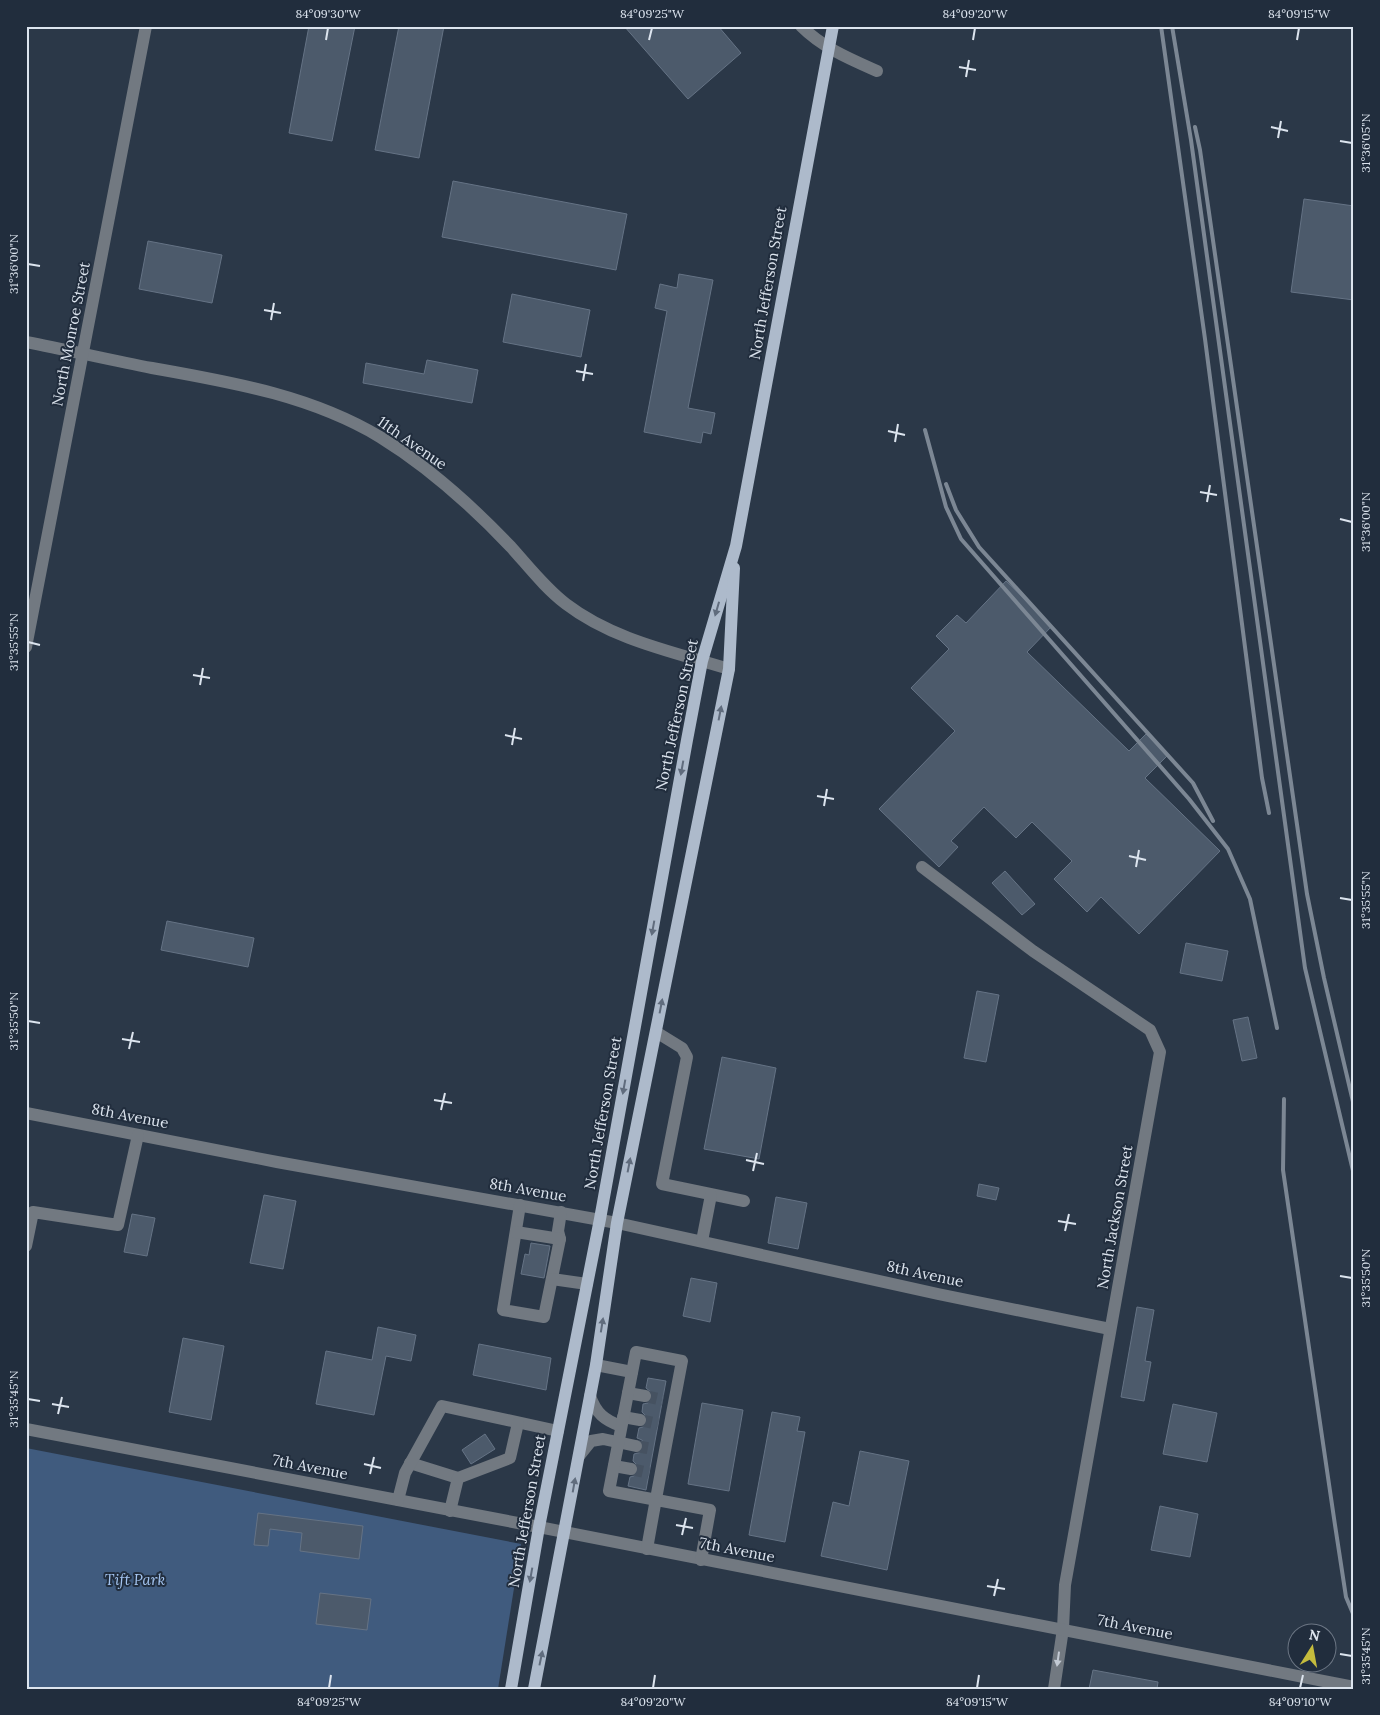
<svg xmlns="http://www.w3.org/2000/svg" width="1380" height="1715" font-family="Lora,serif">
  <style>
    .green { fill: #405b7e }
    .building { fill: #4c5a6b; stroke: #657385 }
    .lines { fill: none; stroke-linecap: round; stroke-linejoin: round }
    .minor-tunnel { stroke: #465261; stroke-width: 12; stroke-dasharray: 12 6; stroke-linecap: butt }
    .minor { stroke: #727981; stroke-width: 12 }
    .major { stroke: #adbacb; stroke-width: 12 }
    .rail { stroke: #7c8794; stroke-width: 4 }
    .oneway { fill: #606c7d }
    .oneway2 { fill: #c2c9d3 }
    .ticks { fill: none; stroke: #dce4ee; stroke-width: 2 }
    .labels { text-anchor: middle; stroke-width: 4; stroke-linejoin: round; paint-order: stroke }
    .street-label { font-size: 15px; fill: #dce4ee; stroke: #212d3d }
    .park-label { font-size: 15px; font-style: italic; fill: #a4c5f1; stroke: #212d3d }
    .neatline { fill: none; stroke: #dce4ee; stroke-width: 2 }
    .ticks-label { font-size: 12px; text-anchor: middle; fill: #dce4ee }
  </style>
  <rect width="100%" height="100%" fill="#2b3848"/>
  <path class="green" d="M26,1448L521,1544L498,1689H26Z"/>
  <g class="building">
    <path d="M309,26H355L332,141L289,133Z"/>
    <path d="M399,26H444L419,158L375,150Z"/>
    <path d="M624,26H718L741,53L688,99Z"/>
    <path d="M453,181L627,214L616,270L442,237Z"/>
    <path d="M1304,199L1354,206V300L1291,292Z"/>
    <path d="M148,241L222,255L212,303L139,289Z"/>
    <path d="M679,274L713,280L688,408L715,413L711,434L703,432L701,443L644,432L667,311L655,308L660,284L677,288Z"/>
    <path d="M512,294L590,310L581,357L503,342Z"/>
    <path d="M427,360L478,370L472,403L363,383L366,363L424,374Z"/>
    <path d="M1006,581L1052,626L1027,652L1129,751L1146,734L1168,755L1145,778L1220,851L1139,934L1101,897L1087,912L1054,879L1072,861L1032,822L1016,838L984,807L951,841L958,847L939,867L879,809L955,731L911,688L949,649L936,636L957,615L966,623Z"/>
    <path d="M1005,871L1035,904L1022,915L992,883Z"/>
    <path d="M167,921L254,938L248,967L161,950Z"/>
    <path d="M1186,943L1228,951L1222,981L1180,973Z"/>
    <path d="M977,991L999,995L986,1062L964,1058Z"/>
    <path d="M1248,1017L1257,1058L1242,1061L1233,1020Z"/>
    <path d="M722,1057L776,1068L759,1159L704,1149Z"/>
    <path d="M979,1184L999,1188L996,1200L977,1196Z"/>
    <path d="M264,1195L296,1201L283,1269L250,1263Z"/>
    <path d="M776,1197L807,1203L798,1249L768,1243Z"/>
    <path d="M132,1214L155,1218L147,1256L124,1252Z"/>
    <path d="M531,1243L550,1246L544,1278L521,1274L525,1254L529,1255Z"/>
    <path d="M691,1278L717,1283L710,1322L683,1316Z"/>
    <path d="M1137,1307L1154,1310L1145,1361L1151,1362L1144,1401L1121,1397Z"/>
    <path d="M378,1327L416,1335L411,1361L386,1356L374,1415L316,1404L326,1351L372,1360Z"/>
    <path d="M183,1338L224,1346L211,1420L169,1412Z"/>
    <path d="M479,1344L551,1358L546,1390L473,1375Z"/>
    <path d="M648,1378L666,1381L646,1490L628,1486L630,1477L634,1476L639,1471L638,1466L633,1461L634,1454L642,1452L644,1447L642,1440L637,1438L639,1428L643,1427L648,1422L647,1417L642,1412L643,1404L648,1403L653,1398L652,1393L646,1388Z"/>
    <path d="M702,1403L743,1410L729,1491L688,1484Z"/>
    <path d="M1173,1404L1217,1413L1207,1462L1163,1454Z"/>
    <path d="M772,1412L800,1417L797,1431L805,1432L785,1542L749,1535Z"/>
    <path d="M485,1434L495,1449L471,1464L462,1450Z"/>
    <path d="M860,1451L909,1461L887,1570L821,1556L833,1502L849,1506Z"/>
    <path d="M1160,1506L1198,1514L1190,1557L1151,1550Z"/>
    <path d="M258,1513L363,1526L359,1559L300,1551L302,1533L270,1529L268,1546L254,1545Z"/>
    <path d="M320,1593L371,1599L367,1630L316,1624Z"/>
    <path d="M1093,1670L1158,1682L1157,1689H1089Z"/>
  </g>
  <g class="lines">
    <g class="minor-tunnel">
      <path d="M645,1396L663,1400"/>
      <path d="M640,1420L658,1424"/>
      <path d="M636,1446L653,1449"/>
      <path d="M631,1469L649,1473"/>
    </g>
    <g class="minor">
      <path d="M801,26C823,48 850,59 877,71"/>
      <path d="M26,342C68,350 110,360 152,368C230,382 310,395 380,437C427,466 473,507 511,547C529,567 545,588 566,604C613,640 674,652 729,669"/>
      <path d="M26,647L146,26"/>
      <path d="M922,867L1033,951L1150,1030L1160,1052L1065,1585L1063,1629L1054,1689"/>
      <path d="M656,1032L682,1048L687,1057L662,1184L744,1201"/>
      <path d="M26,1113L277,1162L617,1223L938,1294L1110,1329"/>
      <path d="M520,1205L503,1310L544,1317L560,1239L558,1231L561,1212"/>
      <path d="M516,1232L560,1239"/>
      <path d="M702,1241L711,1195"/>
      <path d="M26,1246L33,1212L118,1225L138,1135"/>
      <path d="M552,1279L587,1284"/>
      <path d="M596,1365L632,1372"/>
      <path d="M628,1393L645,1396"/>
      <path d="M590,1396C596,1413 604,1420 621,1426"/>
      <path d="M623,1417L640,1420"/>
      <path d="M26,1429L539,1527L1354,1687"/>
      <path d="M579,1456L591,1441L603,1439L636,1446"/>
      <path d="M410,1463L458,1478"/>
      <path d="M614,1466L631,1469"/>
      <path d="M398,1500L405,1473L442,1406L558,1431"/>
      <path d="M450,1511L458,1478L510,1458L518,1423"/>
      <path d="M647,1549C658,1486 670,1424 682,1361L636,1352L609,1491L710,1510L701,1560"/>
    </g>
    <g class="major">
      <path d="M511,1689L539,1527L600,1219L687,740L702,661L736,546L833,26"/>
      <path d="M534,1689L596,1365L617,1223L729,669L734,568"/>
    </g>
    <g class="rail">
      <path d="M1161,26L1205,339L1262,778L1269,813"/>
      <path d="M1172,26L1191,140L1305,968L1354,1175"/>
      <path d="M1195,127L1200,150L1307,894L1324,978L1354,1106"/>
      <path d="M925,430L946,507L961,539L1189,799L1228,849L1250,899L1277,1028"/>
      <path d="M946,484L956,510L979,547L1193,783L1213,821"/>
      <path d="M1284,1099L1283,1170L1335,1525L1346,1597L1354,1616"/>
    </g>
  </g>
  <defs><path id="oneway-solid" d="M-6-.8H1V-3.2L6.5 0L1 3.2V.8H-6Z" transform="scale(1.25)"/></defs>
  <g class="oneway">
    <use href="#oneway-solid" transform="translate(717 609) rotate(106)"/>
    <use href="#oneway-solid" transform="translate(720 713) rotate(-79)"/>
    <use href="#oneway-solid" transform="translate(682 768) rotate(100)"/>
    <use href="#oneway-solid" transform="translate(653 928) rotate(100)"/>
    <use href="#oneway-solid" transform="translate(661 1006) rotate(-79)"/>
    <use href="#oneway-solid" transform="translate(624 1087) rotate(100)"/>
    <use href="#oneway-solid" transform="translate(629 1165) rotate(-79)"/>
    <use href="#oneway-solid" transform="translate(602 1325) rotate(-81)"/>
    <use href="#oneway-solid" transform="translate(574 1485) rotate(-80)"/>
    <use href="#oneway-solid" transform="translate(531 1575) rotate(100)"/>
    <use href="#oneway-solid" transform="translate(541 1658) rotate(-78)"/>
  </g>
  <use class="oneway2" href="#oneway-solid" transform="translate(1058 1659) rotate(98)"/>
  <path class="ticks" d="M326,40L328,28M649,40L652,28M973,40L975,28M1297,40L1299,28M959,67L976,70M966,77L969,60M1271,127L1288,131M1278,138L1281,121M1340,141L1352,143M28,264L40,266M264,310L281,313M271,320L274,303M576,371L593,374M583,381L586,364M888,431L905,435M895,442L898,424M1200,492L1217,495M1207,502L1210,485M1340,519L1352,522M28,642L40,645M193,675L210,678M200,685L203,668M505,735L522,739M512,745L515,728M817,796L834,799M824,806L827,789M1129,856L1146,860M1136,867L1139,850M1340,898L1352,900M28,1021L40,1023M122,1039L140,1042M129,1049L133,1032M434,1100L452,1103M441,1110L445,1093M746,1160L764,1164M753,1171L757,1153M1058,1221L1076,1224M1065,1231L1069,1214M1340,1276L1352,1278M28,1399L40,1401M52,1404L69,1407M58,1414L62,1397M364,1464L381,1468M370,1474L374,1457M676,1525L693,1528M682,1535L686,1518M987,1586L1005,1589M994,1596L998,1579M1340,1654L1352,1656M329,1688L331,1675M653,1688L655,1675M977,1688L979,1675M1300,1688L1303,1675"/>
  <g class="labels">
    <g class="street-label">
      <text transform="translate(768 283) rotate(-80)" y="5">North Jefferson Street</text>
      <text transform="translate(71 334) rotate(-79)" y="5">North Monroe Street</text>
      <text transform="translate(412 443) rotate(35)" y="5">11th Avenue</text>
      <text transform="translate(677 715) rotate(-78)" y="5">North Jefferson Street</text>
      <text transform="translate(603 1113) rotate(-80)" y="5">North Jefferson Street</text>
      <text transform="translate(130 1116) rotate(11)" y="5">8th Avenue</text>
      <text transform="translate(528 1190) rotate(10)" y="5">8th Avenue</text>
      <text transform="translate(1115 1217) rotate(-80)" y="5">North Jackson Street</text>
      <text transform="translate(925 1274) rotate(12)" y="5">8th Avenue</text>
      <text transform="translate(310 1467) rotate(11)" y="5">7th Avenue</text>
      <text transform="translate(527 1511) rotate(-80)" y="5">North Jefferson Street</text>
      <text transform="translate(737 1550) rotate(11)" y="5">7th Avenue</text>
      <text transform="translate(1135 1627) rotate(11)" y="5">7th Avenue</text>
    </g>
    <g class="park-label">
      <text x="135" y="1585">Tift Park</text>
    </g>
  </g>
  <rect width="1380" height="1715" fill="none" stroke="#212d3d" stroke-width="55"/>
  <g transform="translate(1312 1648) rotate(11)"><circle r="24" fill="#212d3d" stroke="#6c7684"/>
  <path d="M0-4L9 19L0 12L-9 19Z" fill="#c5bc3d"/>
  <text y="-8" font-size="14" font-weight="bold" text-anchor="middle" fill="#dce4ee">N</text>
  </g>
  <rect x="28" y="28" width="1324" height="1660" class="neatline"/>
  <g class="ticks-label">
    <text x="328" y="18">84°09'30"W</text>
    <text x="652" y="18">84°09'25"W</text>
    <text x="975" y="18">84°09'20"W</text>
    <text x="1299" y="18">84°09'15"W</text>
    <text transform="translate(1366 143) rotate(-90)" y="4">31°36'05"N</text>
    <text transform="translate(14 264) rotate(-90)" y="4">31°36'00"N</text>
    <text transform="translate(1366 522) rotate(-90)" y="4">31°36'00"N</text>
    <text transform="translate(14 642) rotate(-90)" y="4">31°35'55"N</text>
    <text transform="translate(1366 900) rotate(-90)" y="4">31°35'55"N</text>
    <text transform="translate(14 1021) rotate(-90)" y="4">31°35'50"N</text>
    <text transform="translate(1366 1278) rotate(-90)" y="4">31°35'50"N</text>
    <text transform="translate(14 1399) rotate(-90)" y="4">31°35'45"N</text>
    <text transform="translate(1366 1656) rotate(-90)" y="4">31°35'45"N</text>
    <text x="329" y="1706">84°09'25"W</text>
    <text x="653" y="1706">84°09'20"W</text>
    <text x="977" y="1706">84°09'15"W</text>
    <text x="1300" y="1706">84°09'10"W</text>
  </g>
</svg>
